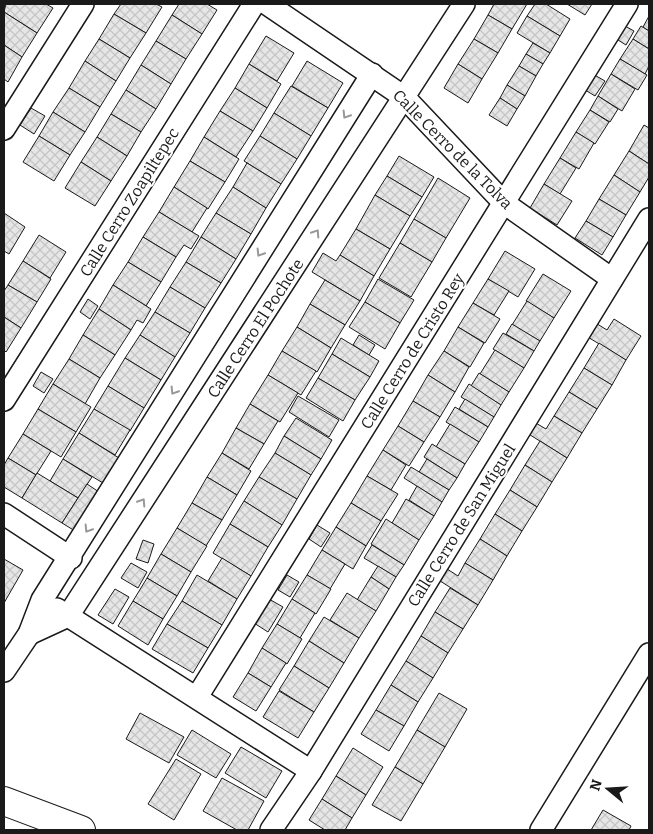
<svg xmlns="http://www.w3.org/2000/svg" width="653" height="834" font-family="Bitter,serif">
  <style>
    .building { fill: url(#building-cross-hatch); stroke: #1a1a1a }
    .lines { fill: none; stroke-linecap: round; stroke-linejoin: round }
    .minor-casing { stroke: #1a1a1a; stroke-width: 24 }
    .tertiary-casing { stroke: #1a1a1a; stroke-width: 30 }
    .minor { stroke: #fff; stroke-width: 21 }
    .tertiary { stroke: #fff; stroke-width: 28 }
    .oneway { stroke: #989898 }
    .labels { text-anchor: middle; stroke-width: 4; stroke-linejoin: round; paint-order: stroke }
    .street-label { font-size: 16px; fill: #1a1a1a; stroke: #fff }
  </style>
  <defs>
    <pattern id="building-cross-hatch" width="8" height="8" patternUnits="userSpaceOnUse" patternTransform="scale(1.25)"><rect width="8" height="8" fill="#e6e6e6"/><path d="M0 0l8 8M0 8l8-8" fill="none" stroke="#c5c5c5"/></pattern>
  </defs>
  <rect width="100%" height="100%" fill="#fff"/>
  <g class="building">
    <path d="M6,4H46L53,8L37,33L4,12Z"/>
    <path d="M121,4H156L162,7L146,33L114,14Z"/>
    <path d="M179,4H207L217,10L202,34L172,15Z"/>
    <path d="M494,4H527L512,29L488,15Z"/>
    <path d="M535,4H546L570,19L560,36L527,16Z"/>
    <path d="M567,4H592L585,15Z"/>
    <path d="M4,12L37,33L22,57L4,45Z"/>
    <path d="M114,14L146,33L130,58L99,39Z"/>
    <path d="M172,15L202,34L186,59L156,41Z"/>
    <path d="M488,15L512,29L498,53L474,39Z"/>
    <path d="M527,16L560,36L550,53L517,33Z"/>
    <path d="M649,16V31L643,27Z"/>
    <path d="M618,22L634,31L626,45L610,35Z"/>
    <path d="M641,26L649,31V49L633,39Z"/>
    <path d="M266,36L294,53L277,81L249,64Z"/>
    <path d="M99,39L130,58L116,81L85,61Z"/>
    <path d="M474,39L498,53L482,79L458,64Z"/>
    <path d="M633,39L649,49V66L645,74L620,59Z"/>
    <path d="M156,41L186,59L171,84L141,65Z"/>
    <path d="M533,43L550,53L543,64L526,54Z"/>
    <path d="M4,45L22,57L8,82L4,79Z"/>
    <path d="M526,54L543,64L536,76L519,66Z"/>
    <path d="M620,59L647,75L638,90L611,74Z"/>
    <path d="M85,61L116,81L100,107L69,88Z"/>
    <path d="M307,61L343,83L328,108L292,86Z"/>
    <path d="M249,64L281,84L267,108L235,88Z"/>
    <path d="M458,64L482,79L468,103L444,88Z"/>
    <path d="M141,65L171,84L156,109L126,90Z"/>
    <path d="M519,66L536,76L525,96L507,85Z"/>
    <path d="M591,73L605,81L595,96L582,88Z"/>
    <path d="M611,74L635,89L622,111L598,96Z"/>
    <path d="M507,85L525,96L517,109L500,98Z"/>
    <path d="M291,86L328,108L311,136L274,113Z"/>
    <path d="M69,88L100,107L85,132L53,112Z"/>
    <path d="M235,88L267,108L253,131L220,111Z"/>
    <path d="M126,90L156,109L141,132L111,114Z"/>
    <path d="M598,96L618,109L610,122L590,110Z"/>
    <path d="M500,98L517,109L507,126L489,115Z"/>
    <path d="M31,108L45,116L34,134L20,125Z"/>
    <path d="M590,110L609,122L595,144L576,132Z"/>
    <path d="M220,111L253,131L236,157L204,137Z"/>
    <path d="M53,112L85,132L70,155L39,136Z"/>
    <path d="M274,113L311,136L297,159L260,136Z"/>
    <path d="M111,114L141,132L127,156L97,137Z"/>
    <path d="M644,125L649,128V164L629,151Z"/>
    <path d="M576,132L594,143L579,169L560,158Z"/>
    <path d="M39,136L70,155L54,181L23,162Z"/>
    <path d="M260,136L297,159L281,184L244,161Z"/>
    <path d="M97,137L127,156L111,181L81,162Z"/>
    <path d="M204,137L239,159L225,182L190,161Z"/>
    <path d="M629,151L649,164V177L640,192L614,175Z"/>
    <path d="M399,156L434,177L422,197L387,176Z"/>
    <path d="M560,158L576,168L560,194L544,184Z"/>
    <path d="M190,161L225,182L208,209L174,187Z"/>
    <path d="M81,162L111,181L95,206L65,188Z"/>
    <path d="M247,163L281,184L266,208L233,187Z"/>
    <path d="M614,175L640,192L626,215L599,199Z"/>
    <path d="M387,176L422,197L410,216L375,195Z"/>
    <path d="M438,178L470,198L446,238L414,219Z"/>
    <path d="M544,184L572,201L557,225L530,208Z"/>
    <path d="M174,187L207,208L192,232L159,212Z"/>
    <path d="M233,187L266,208L251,234L216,213Z"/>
    <path d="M375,195L410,216L390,249L356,229Z"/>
    <path d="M599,199L626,215L613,237L586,221Z"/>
    <path d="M159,212L199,236L191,249L184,245L176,257L143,237Z"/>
    <path d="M4,213L25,227L9,254L4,251Z"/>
    <path d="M216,213L251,234L236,259L201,237Z"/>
    <path d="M414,219L446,238L432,262L400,243Z"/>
    <path d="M586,221L613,237L602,255L575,238Z"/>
    <path d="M356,229L390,249L374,276L340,255Z"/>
    <path d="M39,235L66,252L50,278L23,261Z"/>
    <path d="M143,237L176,257L161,282L128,262Z"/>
    <path d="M201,237L236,259L221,283L186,262Z"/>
    <path d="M400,243L432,262L411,297L379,278Z"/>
    <path d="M505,251L535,269L518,297L488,279Z"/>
    <path d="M323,253L336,261L340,255L374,276L360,301L312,272Z"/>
    <path d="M23,261L51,279L37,302L8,285Z"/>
    <path d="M128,262L161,282L146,306L113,285Z"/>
    <path d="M186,262L221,283L205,308L170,287Z"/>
    <path d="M543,274L571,291L554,318L526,301Z"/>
    <path d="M378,279L414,300L400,323L365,302Z"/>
    <path d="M488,279L509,291L494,315L473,303Z"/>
    <path d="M325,280L360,301L345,325L310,304Z"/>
    <path d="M8,285L37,302L21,328L4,317V291Z"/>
    <path d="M113,285L151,309L143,323L137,320L131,330L99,309Z"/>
    <path d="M170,287L205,308L190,333L155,312Z"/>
    <path d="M88,299L98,306L90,319L80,312Z"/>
    <path d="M527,301L554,318L540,341L512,325Z"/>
    <path d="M365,302L400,323L385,349L349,327Z"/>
    <path d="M473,303L500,319L485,343L458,327Z"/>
    <path d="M310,304L345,325L331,348L297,327Z"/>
    <path d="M99,309L131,330L115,355L83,335Z"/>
    <path d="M155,312L190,333L175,357L140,335Z"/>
    <path d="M4,317L21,328L6,352L4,350Z"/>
    <path d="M614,319L641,336L626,360L586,336L594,322L607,330Z"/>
    <path d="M512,324L540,341L534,351L506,334Z"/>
    <path d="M297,327L331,348L317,372L282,351Z"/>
    <path d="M458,327L484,343L470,367L444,351Z"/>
    <path d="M503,333L534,351L524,368L493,349Z"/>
    <path d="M83,335L115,355L100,378L69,359Z"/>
    <path d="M140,335L175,357L161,380L125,358Z"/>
    <path d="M359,335L375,345L369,355L353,345Z"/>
    <path d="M341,338L379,361L370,377L332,354Z"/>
    <path d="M599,343L626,360L612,385L584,368Z"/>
    <path d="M495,350L524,368L509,392L480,374Z"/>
    <path d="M282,351L316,371L301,395L268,375Z"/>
    <path d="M444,351L469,367L455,392L428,375Z"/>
    <path d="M332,354L370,377L355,400L318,378Z"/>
    <path d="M125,358L161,380L144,408L108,386Z"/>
    <path d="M69,359L100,378L85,404L53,384Z"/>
    <path d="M584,368L612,385L597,409L569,392Z"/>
    <path d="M41,372L53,379L44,393L33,386Z"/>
    <path d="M479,373L509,392L501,405L471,386Z"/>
    <path d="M268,375L298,393L280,422L250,404Z"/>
    <path d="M428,375L455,392L440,417L413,401Z"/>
    <path d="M318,378L355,400L343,421L306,398Z"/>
    <path d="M53,384L91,407L76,432L38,409Z"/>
    <path d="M469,384L501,405L494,417L461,397Z"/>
    <path d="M108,386L144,408L130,431L94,409Z"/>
    <path d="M569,392L597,409L582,433L554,416Z"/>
    <path d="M298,396L339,420L329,437L289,412Z"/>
    <path d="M465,399L494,417L488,427L459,409Z"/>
    <path d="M413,401L440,417L424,442L398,426Z"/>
    <path d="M250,404L278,421L264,444L236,428Z"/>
    <path d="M455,407L488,427L479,442L446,422Z"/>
    <path d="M38,409L76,432L61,457L23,434Z"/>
    <path d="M94,409L130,430L115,455L79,433Z"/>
    <path d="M554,416L582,433L567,458L527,433L534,422L546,429Z"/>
    <path d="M296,418L332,440L321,459L284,436Z"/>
    <path d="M450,424L479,442L465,464L436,447Z"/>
    <path d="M398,426L424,442L409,466L383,450Z"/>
    <path d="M236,428L264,444L249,469L222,453Z"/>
    <path d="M79,433L119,458L103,483L63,459Z"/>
    <path d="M23,434L51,451L36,475L8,458Z"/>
    <path d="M284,436L321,459L311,475L275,453Z"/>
    <path d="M540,441L567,458L552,482L525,465Z"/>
    <path d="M432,444L465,464L457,478L424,457Z"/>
    <path d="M383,450L406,465L391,490L367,476Z"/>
    <path d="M222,453L251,471L237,495L207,477Z"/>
    <path d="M275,453L311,475L297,499L259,477Z"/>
    <path d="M8,458L36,475L22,498L4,487V465Z"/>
    <path d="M63,459L92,477L78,498L50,481Z"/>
    <path d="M427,459L457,478L449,490L419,472Z"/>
    <path d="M525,465L552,482L537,507L510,490Z"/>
    <path d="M411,467L449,490L442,502L404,478Z"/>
    <path d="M37,473L78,498L62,523L22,498Z"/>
    <path d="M367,476L398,494L381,521L351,503Z"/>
    <path d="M207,477L237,495L222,520L192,503Z"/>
    <path d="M259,477L297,499L282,525L244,501Z"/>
    <path d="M87,484L99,492L75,531L62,523Z"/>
    <path d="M417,486L442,502L434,516L409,500Z"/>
    <path d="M510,490L537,507L522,531L495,514Z"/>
    <path d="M406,499L434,516L419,540L392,523Z"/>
    <path d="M244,501L282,525L268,547L230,524Z"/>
    <path d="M192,503L222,520L206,546L177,528Z"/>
    <path d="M351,503L381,521L366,546L336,527Z"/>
    <path d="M495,514L522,531L507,556L480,539Z"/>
    <path d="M386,519L419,540L404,565L371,544Z"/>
    <path d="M230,524L268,547L251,576L213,553Z"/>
    <path d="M317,525L330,533L321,547L309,539Z"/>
    <path d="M336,527L366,546L353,569L322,550Z"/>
    <path d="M177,528L207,546L191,572L161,554Z"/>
    <path d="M480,539L507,556L493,580L465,563Z"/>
    <path d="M143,540L154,544L148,563L136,559Z"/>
    <path d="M372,545L404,565L396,577L364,558Z"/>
    <path d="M322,550L345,564L330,589L307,575Z"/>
    <path d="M161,554L191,572L177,596L147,578Z"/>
    <path d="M222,558L251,576L237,599L208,581Z"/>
    <path d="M4,559L23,570L4,603Z"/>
    <path d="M131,563L147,572L138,588L121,578Z"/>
    <path d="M465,563L493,580L478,605L437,579L444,567L458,576Z"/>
    <path d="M378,566L396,577L389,589L371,577Z"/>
    <path d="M197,575L237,599L222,625L182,601Z"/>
    <path d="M287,575L299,582L290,597L278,590Z"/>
    <path d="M307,575L331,589L316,614L292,599Z"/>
    <path d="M371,577L389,589L376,611L357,600Z"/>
    <path d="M147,578L177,596L163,619L133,601Z"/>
    <path d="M450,588L478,605L463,629L435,612Z"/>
    <path d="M115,589L129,597L113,624L98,615Z"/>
    <path d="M347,593L376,611L359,638L330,620Z"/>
    <path d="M269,599L283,607L268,632L254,623Z"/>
    <path d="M292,599L315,613L300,638L277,624Z"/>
    <path d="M133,601L163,619L148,645L118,626Z"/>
    <path d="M182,601L222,625L208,648L167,624Z"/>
    <path d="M435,612L463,629L448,653L421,636Z"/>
    <path d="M324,617L359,638L344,663L309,641Z"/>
    <path d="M167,624L208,648L193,673L152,649Z"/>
    <path d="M277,624L302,639L287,664L262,648Z"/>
    <path d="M421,636L448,653L433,678L406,661Z"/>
    <path d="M309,641L344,663L329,688L294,666Z"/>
    <path d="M262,648L286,663L271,687L248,673Z"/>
    <path d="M406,661L433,678L418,702L391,685Z"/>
    <path d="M294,666L329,688L314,712L279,690Z"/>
    <path d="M248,673L271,687L256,711L233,697Z"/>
    <path d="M391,685L418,702L404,726L376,710Z"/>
    <path d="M279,691L314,712L298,738L263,717Z"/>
    <path d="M439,693L467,709L445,747L417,730Z"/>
    <path d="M376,710L404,726L389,751L361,734Z"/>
    <path d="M140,713L184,737L169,763L126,739Z"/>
    <path d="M192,730L231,754L216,778L177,755Z"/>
    <path d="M417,730L445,747L423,784L395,767Z"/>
    <path d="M241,747L282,771L266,798L225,773Z"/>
    <path d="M353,748L383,767L366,795L336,776Z"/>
    <path d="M176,759L201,774L174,820L148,804Z"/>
    <path d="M395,767L423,784L401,821L372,805Z"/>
    <path d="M336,776L366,795L352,818L322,799Z"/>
    <path d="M222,778L264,801L248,830H237L203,811Z"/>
    <path d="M322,799L352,818L345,830H325L309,820Z"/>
    <path d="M603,810L631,826L629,830H591Z"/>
  </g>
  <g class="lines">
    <g class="minor-casing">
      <g id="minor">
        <path d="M267,4L404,97L504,203L612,279"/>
        <path d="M4,129L83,4"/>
        <path d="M4,400L254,4"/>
        <path d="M4,514L71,558"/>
        <path d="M57,609L311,771"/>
        <path d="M29,634L68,616L464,4"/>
        <path d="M4,671L29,634L42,600L372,74"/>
        <path d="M197,697L627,4"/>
        <path d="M271,830L311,771L649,219"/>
        <path d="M541,830L649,654"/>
      </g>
    </g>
    <g class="tertiary-casing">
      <path id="tertiary" d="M4,801L81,830"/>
    </g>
    <use href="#minor" class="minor"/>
    <use href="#tertiary" class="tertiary"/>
  </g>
  <defs><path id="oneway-chevron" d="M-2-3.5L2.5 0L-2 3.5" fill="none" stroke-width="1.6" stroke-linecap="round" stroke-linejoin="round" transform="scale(1.25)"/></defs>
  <g class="oneway">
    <use href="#oneway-chevron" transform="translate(346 115) rotate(122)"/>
    <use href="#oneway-chevron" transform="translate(316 233) rotate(-57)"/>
    <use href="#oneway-chevron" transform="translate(260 253) rotate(122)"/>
    <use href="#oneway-chevron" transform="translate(174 391) rotate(122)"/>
    <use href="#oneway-chevron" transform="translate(142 502) rotate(-57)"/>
    <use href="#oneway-chevron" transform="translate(88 529) rotate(122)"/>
  </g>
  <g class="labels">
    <g class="street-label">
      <text transform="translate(453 149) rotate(45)" y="6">Calle Cerro de la Tolva</text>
      <text transform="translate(129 202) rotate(-58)" y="6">Calle Cerro Zoapiltepec</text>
      <text transform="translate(255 328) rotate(-57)" y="6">Calle Cerro El Pochote</text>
      <text transform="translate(412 351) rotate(-58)" y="6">Calle Cerro de Cristo Rey</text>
      <text transform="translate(461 525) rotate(-58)" y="6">Calle Cerro de San Miguel</text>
    </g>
  </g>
  <rect width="653" height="834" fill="none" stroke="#1a1a1a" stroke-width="10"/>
  <g transform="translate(608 789) rotate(288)" stroke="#ffffff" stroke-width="4" paint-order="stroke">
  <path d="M0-4L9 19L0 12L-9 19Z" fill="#1a1a1a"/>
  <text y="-8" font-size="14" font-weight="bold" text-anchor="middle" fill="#1a1a1a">N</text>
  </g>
</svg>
